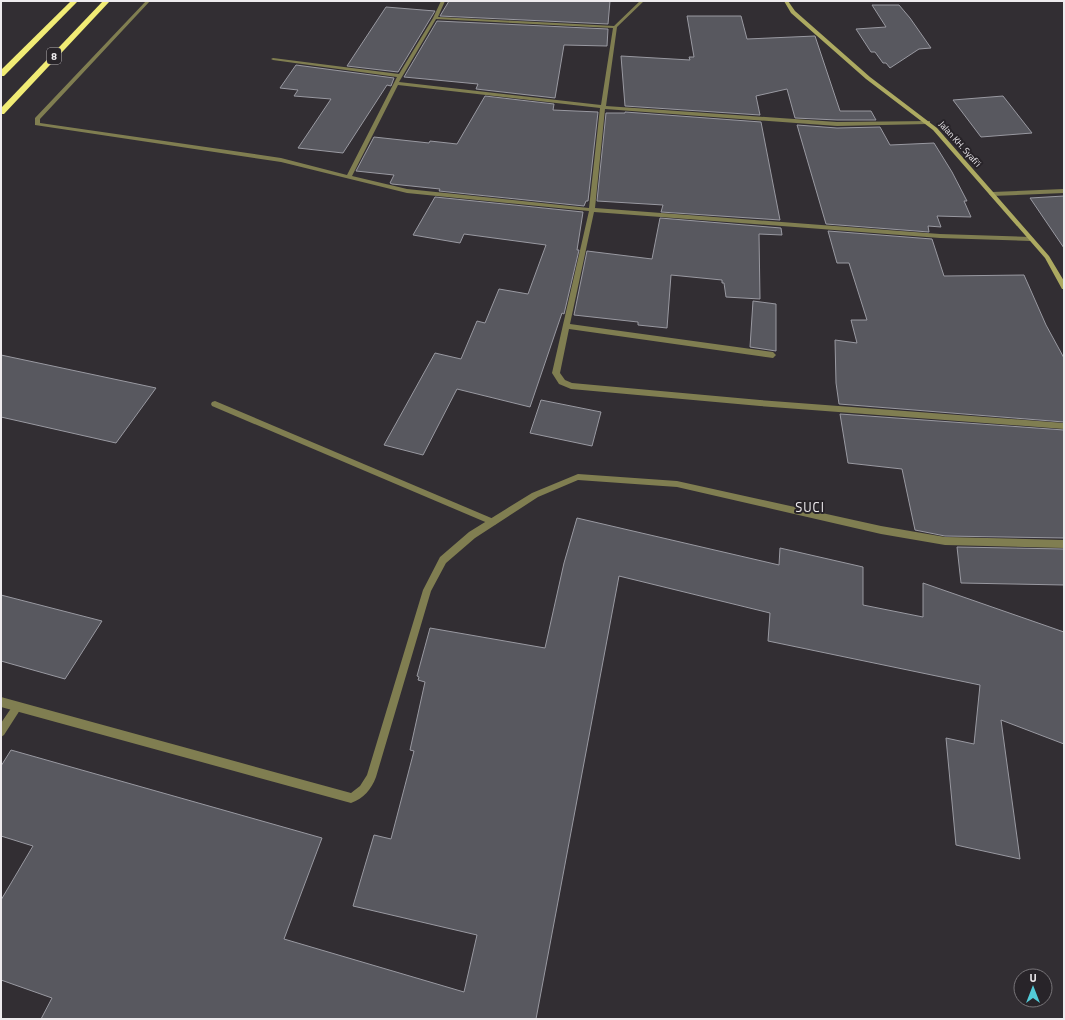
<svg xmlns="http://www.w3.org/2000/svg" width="1065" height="1020" font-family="'Titillium Web',sans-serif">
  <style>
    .building { fill: #58585f; stroke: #9999a1 }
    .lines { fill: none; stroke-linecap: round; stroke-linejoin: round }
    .service { fill: #807e51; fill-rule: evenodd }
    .minor { fill: #807e51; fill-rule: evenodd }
    .secondary { fill: #adaa61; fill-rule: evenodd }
    .motorway { fill: #f1ec75; fill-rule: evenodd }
    .labels { text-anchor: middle; stroke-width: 4; stroke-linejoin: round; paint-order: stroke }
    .far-street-label { font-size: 9px; fill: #eeebee; stroke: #282429 }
    .shield { fill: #282429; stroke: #b3afb3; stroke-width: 1 }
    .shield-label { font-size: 10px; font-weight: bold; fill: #eeebee }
    .quarter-label { font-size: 13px; letter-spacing: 1px; fill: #eeebee; stroke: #282429 }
  </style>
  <rect width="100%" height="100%" fill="#322e33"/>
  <g class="building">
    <path d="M449,1H610L608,24L440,16Z"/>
    <path d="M872,5H899L910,18L931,48L919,49L890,68L886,63H883L875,52H871L856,29L886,27Z"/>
    <path d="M386,7L435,11L398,72L347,66Z"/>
    <path d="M687,16H741L747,39L815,36L840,111H871L876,120H837L795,118L787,89L756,96L760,115L625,106L621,56L690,60L689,57H694Z"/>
    <path d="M437,21L608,29L607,46L564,45L555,98L476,89L478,84L404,77Z"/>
    <path d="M296,65L394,78L391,86L387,85L343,153L298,148L331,99L294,96L298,90L280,88Z"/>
    <path d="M485,96L554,104L553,110L598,112L588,201H586L584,206L439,191L440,189L392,184L390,183L394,175L356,171L374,137L429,143L430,141L457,144Z"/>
    <path d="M1003,96L1032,133L981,137L953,100Z"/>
    <path d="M625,112L761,122L780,220L661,212L663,205L597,201L606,113H625Z"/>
    <path d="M797,125L837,128L880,127L890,145L934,143L952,172L967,201H964L971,217L937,216L941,227L928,226L929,232L826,224Z"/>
    <path d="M1064,196V248L1030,198Z"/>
    <path d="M435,197L583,212L577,250H579L564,314L562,313L530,407L457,389L423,455L384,445L435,353L461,359L477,321L485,323L499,289L528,294L546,245L464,234L460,243L413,235Z"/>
    <path d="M660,218L781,228L782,235L759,234L760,299L726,297L724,283H722V280L671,275L667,328L638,325V322L574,315L587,251L652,259Z"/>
    <path d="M828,231L932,239L944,276L1024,275L1046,325L1064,358V422L839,404L836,383L835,340L857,343L851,320H867L849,263H837Z"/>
    <path d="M753,301L776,304V351L750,347Z"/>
    <path d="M1,355L156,388L116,443L1,417Z"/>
    <path d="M541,400L601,412L592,446L530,433Z"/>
    <path d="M840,414L1064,430V538L945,536L915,530L902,469L848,463Z"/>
    <path d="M577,518L779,565L780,548L863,567V605L923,617V583L1064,632V744L1001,720L1020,859L956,845L946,738L974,744L980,685L768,641L770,613L619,576L536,1019H41L52,998L1,980V900L33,846L1,836V766L11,750L322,838L284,939L464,992L477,935L353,906L374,835L391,839L414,751L410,750L425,682L418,680L419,677L417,676L430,628L545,648L564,563Z"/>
    <path d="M957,547L1064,549V585L961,583Z"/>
    <path d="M1,595L102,621L65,679L1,661Z"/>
  </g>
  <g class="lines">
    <g class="service">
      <path d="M215,401L496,520L497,522L496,524L493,525L490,524L212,406L211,404L212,402Z"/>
      <path d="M17,702L20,704L22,707L20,710L4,735L1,737V723L14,704Z"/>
    </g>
    <g class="minor">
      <path d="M146,1H150L40,119V123L281,158L347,175L397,77L273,60L271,59L273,58L399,74L433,18L441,1H445L438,17L614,26L640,1H644L617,27L606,106L837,122L930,121V123L928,124L837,126L605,109L595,208L940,234L1031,237L1034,239L1031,241L940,238L594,212L570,324L773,352L776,355L773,358L569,329L560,373L565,380L572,383L760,400L1064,423V429L760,406L571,389L559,384L552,373L589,211L407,193L281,162L35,125V118ZM436,19L613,28L601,105L399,82ZM398,85L600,108L589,208L407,189L352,176Z"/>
      <path d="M1064,189V193L992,196L989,194L992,192Z"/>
      <path d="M578,474L677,481L881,526L945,537L1064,540V548L945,545L881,534L677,487L578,480L538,497L475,538L446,563L431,591L376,777C371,790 364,798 351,803L1,707V697L351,793L360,786L367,775L423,590L440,557L469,532L532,493Z"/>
    </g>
    <path class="secondary" d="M784,1H788L795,11L870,77L937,128L1049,256L1064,281V289H1062L1045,258L933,130L866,79L791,13Z"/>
    <g class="motorway">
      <path d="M71,1H78L4,76H1V70Z"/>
      <path d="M103,1H110L4,114H1V108Z"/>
    </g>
  </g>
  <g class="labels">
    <g class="far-street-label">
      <text transform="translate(960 144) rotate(48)" y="3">Jalan KH. Syafi'i</text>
    </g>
    <rect class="shield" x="47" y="48" width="14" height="16" rx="3"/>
    <g class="shield-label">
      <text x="54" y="60">8</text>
    </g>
    <g class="quarter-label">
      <text x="810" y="512">SUCI</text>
    </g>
  </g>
  <rect width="1065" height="1020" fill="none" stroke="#eeebee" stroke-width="4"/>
  <g transform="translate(1033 988)"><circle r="19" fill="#282429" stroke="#777478"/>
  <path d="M0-3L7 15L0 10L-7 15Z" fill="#52cbd8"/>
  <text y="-6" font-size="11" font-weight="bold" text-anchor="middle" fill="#eeebee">U</text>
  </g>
</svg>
